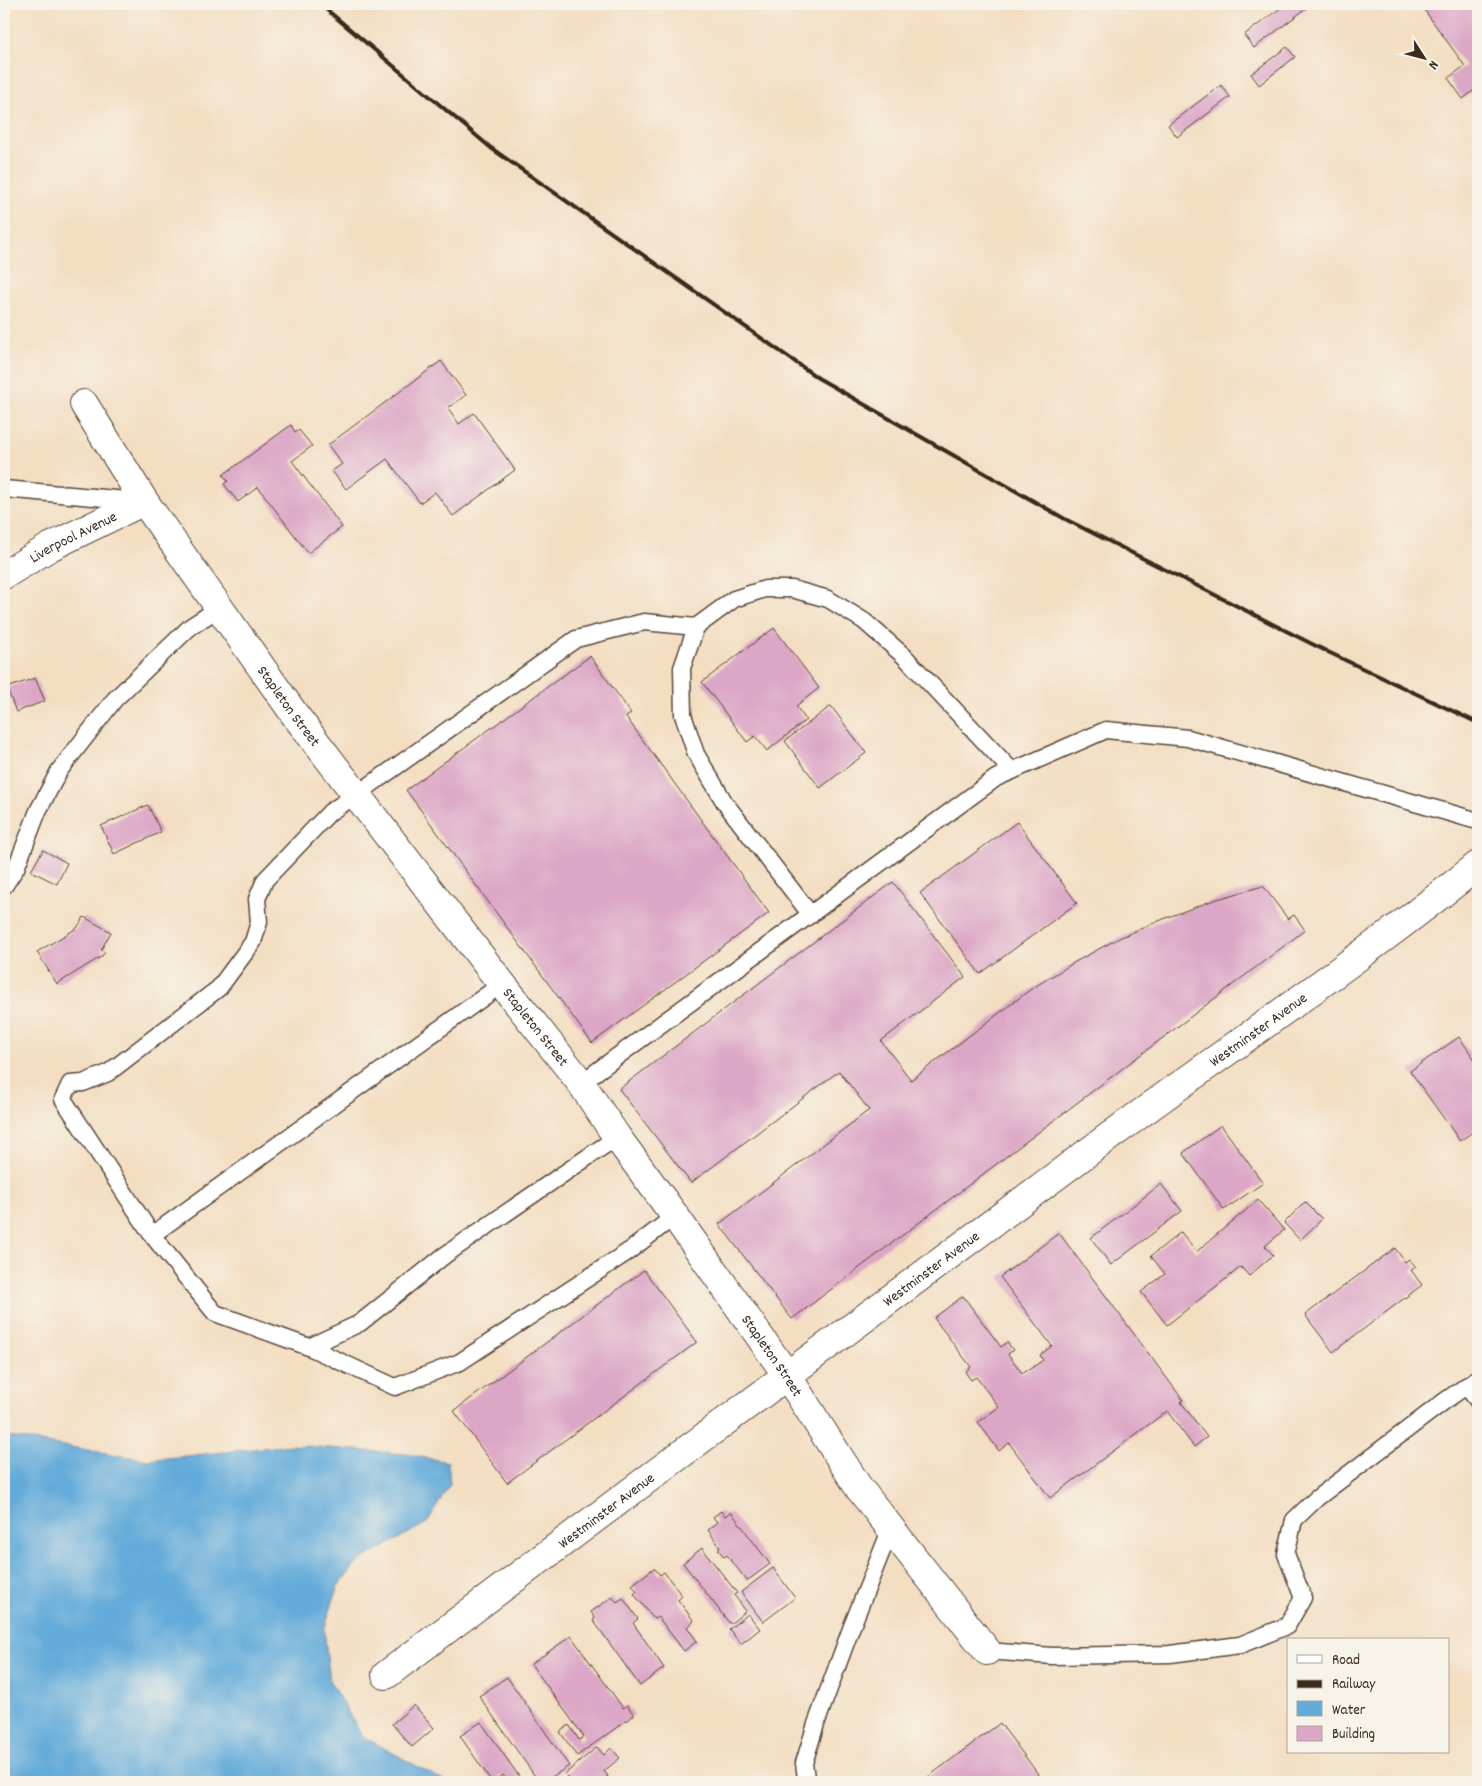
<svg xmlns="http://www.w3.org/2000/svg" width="1482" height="1786" font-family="Dekko,sans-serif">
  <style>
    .water { fill: #64abda; stroke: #506a7c }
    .building { fill: #dca7c6 }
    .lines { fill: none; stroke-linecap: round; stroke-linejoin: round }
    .lane-casing { stroke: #574537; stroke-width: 19 }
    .street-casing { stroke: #574537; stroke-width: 30 }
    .lane { stroke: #fff; stroke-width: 16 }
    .street { stroke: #fff; stroke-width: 28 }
    .rail { stroke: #3b2a1e; stroke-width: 4 }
    .labels { text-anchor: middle; stroke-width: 4; stroke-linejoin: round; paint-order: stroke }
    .street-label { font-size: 15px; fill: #3b2a1e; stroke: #f7f3e8 }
  </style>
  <rect width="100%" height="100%" fill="#f7f3e8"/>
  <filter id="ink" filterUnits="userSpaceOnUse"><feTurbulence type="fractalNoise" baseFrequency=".02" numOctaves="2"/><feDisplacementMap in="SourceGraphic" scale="10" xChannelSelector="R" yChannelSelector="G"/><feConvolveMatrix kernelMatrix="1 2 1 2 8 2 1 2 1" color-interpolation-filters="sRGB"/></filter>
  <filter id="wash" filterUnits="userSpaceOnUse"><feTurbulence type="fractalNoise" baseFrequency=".0096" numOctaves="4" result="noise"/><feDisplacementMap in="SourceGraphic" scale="20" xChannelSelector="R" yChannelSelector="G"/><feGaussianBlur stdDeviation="1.12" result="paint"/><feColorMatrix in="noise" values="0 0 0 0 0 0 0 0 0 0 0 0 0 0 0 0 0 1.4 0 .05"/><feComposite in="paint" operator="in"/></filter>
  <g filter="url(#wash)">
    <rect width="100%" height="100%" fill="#f3dec2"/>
    <path class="water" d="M4,1436L148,1460L291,1445L406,1454L448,1462L450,1484L427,1523L359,1561L338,1586L324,1630L330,1682L362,1736L446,1782H4Z"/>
    <g id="blocks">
      <g class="building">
        <path d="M1286,4H1312L1254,48L1244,35Z"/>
        <path d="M1420,4H1478V87L1463,99L1448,78L1465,66Z"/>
        <path d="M1287,47L1295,57L1259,85L1251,74Z"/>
        <path d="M1221,85L1230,97L1177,137L1168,125Z"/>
        <path d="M441,361L466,395L448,408L459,424L474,413L515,470L453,516L435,492L420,503L387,459L346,489L332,471L342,464L328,445Z"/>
        <path d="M291,425L295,432L299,430L312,446L292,461L342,527L308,553L258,487L238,502L224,484L228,481L223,475Z"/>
        <path d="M774,628L819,688L796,706L806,720L767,751L755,736L747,742L702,682Z"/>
        <path d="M590,656L631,713L626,717L769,913L592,1043L406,790Z"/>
        <path d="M35,678L45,701L16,712L7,688Z"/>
        <path d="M831,706L866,753L820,788L785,741Z"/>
        <path d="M148,805L161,832L114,854L101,826Z"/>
        <path d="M1017,822L1077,903L980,974L920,893Z"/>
        <path d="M43,850L67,863L57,884L31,871Z"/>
        <path d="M893,882L965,977L881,1041L911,1080L1031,989L1075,962L1119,938L1166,918L1214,900L1263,886L1288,919L1294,915L1305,930L792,1319L719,1224L869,1110L839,1071L691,1183L619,1089Z"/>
        <path d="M84,917L111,932L101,950L105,952L102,956L57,984L37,952L77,928Z"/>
        <path d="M1459,1037L1478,1064V1128L1460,1141L1410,1071Z"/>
        <path d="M1221,1125L1263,1183L1224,1210L1183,1153Z"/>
        <path d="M1161,1184L1182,1211L1111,1265L1091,1238Z"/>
        <path d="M1258,1200L1284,1230L1265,1246L1273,1255L1249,1276L1241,1267L1167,1325L1141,1292L1165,1274L1151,1256L1181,1232L1196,1252Z"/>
        <path d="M1305,1202L1322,1219L1300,1240L1284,1223Z"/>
        <path d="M1059,1233L1183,1400L1181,1402L1207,1437L1194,1447L1167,1411L1050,1498L1009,1443L999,1451L978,1422L999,1407L976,1377L971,1380L965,1372L971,1367L934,1318L963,1296L1001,1347L1007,1342L1013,1350L1008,1354L1022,1373L1028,1369L1029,1370L1043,1360L1040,1355L1052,1346L1000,1277Z"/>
        <path d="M1395,1248L1405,1262L1409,1259L1416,1267L1411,1270L1422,1285L1333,1352L1305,1315Z"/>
        <path d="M644,1270L697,1342L507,1483L454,1411Z"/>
        <path d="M721,1511L725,1516L731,1512L770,1564L747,1581L727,1555L724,1557L718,1549L720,1547L708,1530L717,1522L713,1517Z"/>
        <path d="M702,1548L737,1593L734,1595L746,1611L730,1624L683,1563Z"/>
        <path d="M654,1568L660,1575L664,1572L682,1596L678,1600L694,1621L687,1627L697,1641L684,1651L658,1617L654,1619L634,1594L637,1591L632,1585Z"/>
        <path d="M773,1568L795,1598L763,1622L741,1592Z"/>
        <path d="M612,1597L617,1602L623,1598L638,1619L633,1623L664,1668L640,1686L593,1620L595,1618L591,1612Z"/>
        <path d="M748,1614L760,1629L741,1644L729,1629Z"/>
        <path d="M571,1636L623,1708L627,1705L634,1715L577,1756L560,1732L569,1725L579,1740L584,1737L531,1664Z"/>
        <path d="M507,1677L569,1766L544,1782H539L479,1696Z"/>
        <path d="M414,1705L434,1728L412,1747L392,1724Z"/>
        <path d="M481,1722L523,1782H508L503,1775L492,1782L460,1736Z"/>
        <path d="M1000,1723L1044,1782H925L924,1780Z"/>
        <path d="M597,1747L604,1755L611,1748L620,1758L604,1771L608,1776L600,1782H594L593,1781L591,1782H572L565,1774Z"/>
      </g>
    </g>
  </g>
  <g filter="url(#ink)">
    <use href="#blocks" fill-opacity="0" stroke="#574537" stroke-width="1"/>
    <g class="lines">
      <g class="lane-casing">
        <g id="lane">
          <path d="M4,489L138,501"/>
          <path d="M4,886L16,868L38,811L59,771L115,699L190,627L219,608"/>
          <path d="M811,915L725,803L696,754L683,715L682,668L696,627L734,599L765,589H792L828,599L864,621L904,656L1012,771"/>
          <path d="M581,1083L996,778L1106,730L1188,738L1478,821"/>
          <path d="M675,1216L629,1251L460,1362L395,1387L309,1347L215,1313L152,1235L63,1099L70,1084L83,1083L108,1073L219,988L253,942L259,922L257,899L265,880L330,812L356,795L576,639L644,622L696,627"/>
          <path d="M152,1235L502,984"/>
          <path d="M309,1347L360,1323L445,1255L617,1137"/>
          <path d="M1466,1386L1478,1401"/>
          <path d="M987,1651L1052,1656L1170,1654L1240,1645L1287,1626L1303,1598L1286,1554L1294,1520L1317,1498L1446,1400L1478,1378"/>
          <path d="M806,1778L804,1763L816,1724L852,1626L891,1528"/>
        </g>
      </g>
      <g class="street-casing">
        <g id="street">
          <path id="s1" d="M84,404L144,501L295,715L502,984L581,1083L617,1137L675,1216L786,1374L859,1488L987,1651"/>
          <path id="s2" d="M4,575L50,547L144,501"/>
          <path id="s3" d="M386,1675C623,1497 860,1320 1099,1144C1225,1051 1356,963 1478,865"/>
        </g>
      </g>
      <use href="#lane" class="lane"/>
      <use href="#street" class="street"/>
      <path class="rail" d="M320,4L491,148L818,378L1065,519L1328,652L1478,723"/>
    </g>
  </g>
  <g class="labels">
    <g class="street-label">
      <text dy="5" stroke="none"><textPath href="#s2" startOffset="79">Liverpool Avenue</textPath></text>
      <text dy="5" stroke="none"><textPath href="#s1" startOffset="365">Stapleton Street</textPath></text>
      <text dy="5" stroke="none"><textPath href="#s1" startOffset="770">Stapleton Street</textPath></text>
      <text dy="5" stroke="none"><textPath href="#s3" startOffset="1085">Westminster Avenue</textPath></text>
      <text dy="5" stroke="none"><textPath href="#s3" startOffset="680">Westminster Avenue</textPath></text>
      <text dy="5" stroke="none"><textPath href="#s1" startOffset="1175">Stapleton Street</textPath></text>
      <text dy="5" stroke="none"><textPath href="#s3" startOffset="275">Westminster Avenue</textPath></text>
    </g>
  </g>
  <rect width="1482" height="1786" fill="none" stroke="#f7f3e8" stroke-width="20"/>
  <rect x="1287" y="1638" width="162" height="115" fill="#f7f3e8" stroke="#aca397"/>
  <rect x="1297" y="1655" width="25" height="8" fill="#ffffff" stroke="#aca397"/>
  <text x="1332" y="1664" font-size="15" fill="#3b2a1e">Road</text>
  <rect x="1297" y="1680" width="25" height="8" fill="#3b2a1e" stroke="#aca397"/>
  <text x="1332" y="1688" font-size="15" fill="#3b2a1e">Railway</text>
  <rect x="1297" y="1701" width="25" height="15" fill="#64abda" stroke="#aca397"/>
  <text x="1332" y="1714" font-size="15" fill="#3b2a1e">Water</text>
  <rect x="1297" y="1726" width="25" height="15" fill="#dca7c6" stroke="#aca397"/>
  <text x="1332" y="1738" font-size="15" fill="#3b2a1e">Building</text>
  <g transform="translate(1424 58) rotate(126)" stroke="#f7f3e8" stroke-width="4" paint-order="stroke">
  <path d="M0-4L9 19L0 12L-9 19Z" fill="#3b2a1e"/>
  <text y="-8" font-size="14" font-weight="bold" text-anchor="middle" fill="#3b2a1e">N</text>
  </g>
</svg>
